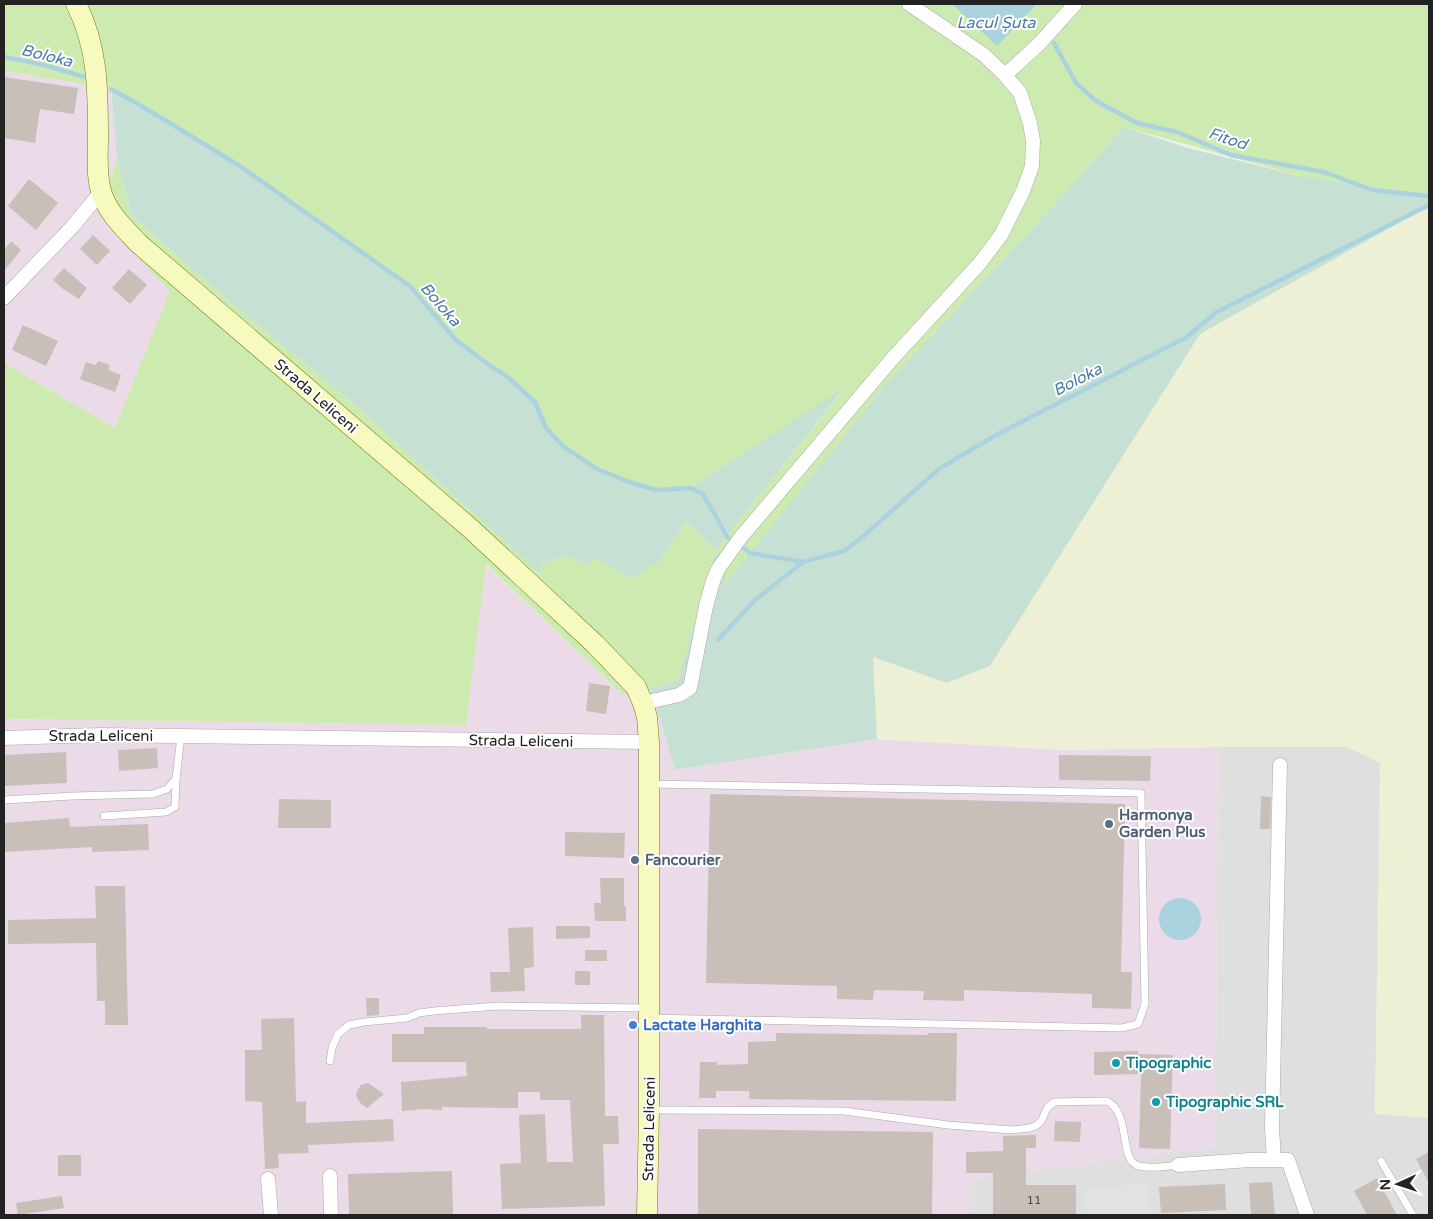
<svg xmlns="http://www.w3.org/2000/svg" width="1433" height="1219" font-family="'Varela Round',sans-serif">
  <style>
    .residential { fill: #e0dfdf }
    .industrial { fill: #ebdbe8 }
    .farmland { fill: #eef0d5 }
    .grass { fill: #cdebb0 }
    .wetland { fill: #c6e0d4 }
    .parking { fill: #e2e2e2 }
    .water { fill: #aad3df }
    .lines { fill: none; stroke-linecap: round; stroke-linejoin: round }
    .stream { stroke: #aad3df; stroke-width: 4.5 }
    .building { fill: #c7bfb8 }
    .lane-casing { stroke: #a9a9a9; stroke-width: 8 }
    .street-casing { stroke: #a9a9a9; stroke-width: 15 }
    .secondary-casing { stroke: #707d05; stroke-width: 21 }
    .lane { stroke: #fff; stroke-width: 7 }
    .street { stroke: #fff; stroke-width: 14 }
    .secondary { stroke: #f7fabf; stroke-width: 20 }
    .service-dot { fill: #5c6f8a; stroke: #fff; stroke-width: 2 }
    .shop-dot { fill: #3f7fe0; stroke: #fff; stroke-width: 2 }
    .culture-dot { fill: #0f9aa8; stroke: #fff; stroke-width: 2 }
    .labels { text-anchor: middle; stroke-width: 4; stroke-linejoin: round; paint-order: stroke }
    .number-label { font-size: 12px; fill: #4b4948 }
    .street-label { font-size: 15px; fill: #222; stroke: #fff }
    .service-label { font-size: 15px; font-weight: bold; fill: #4e5e75; stroke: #fff; text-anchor: start }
    .shop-label { font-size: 15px; font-weight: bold; fill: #366cbe; stroke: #fff; text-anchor: start }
    .culture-label { font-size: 15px; font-weight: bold; fill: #0d838f; stroke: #fff; text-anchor: start }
    .water-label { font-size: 16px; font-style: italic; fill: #4a7aab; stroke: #fff }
  </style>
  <rect width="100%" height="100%" fill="#f2efe9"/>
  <path class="residential" d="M1219,747H1348L1381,763L1375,1113L1429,1118V1215H969L970,1180L1216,1147L1217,854Z"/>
  <g class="industrial">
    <path d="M4,71L111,89L117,159L99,214L127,246L171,291L115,428L4,363Z"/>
    <path d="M485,564L623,695L651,689L675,770L877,739L1065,750L1219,747L1217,854L1216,1147L971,1180L969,1215H4V719L466,725Z"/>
  </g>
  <path class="farmland" d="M1429,206V1118L1375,1114L1380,763L1348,747H1219L1065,750L877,739L873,657L947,683L990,666L1200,334Z"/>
  <path class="grass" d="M4,4H1429V195L1304,177L1124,127L1049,211L885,385L727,583L716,551L678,680L651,689L623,695L486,564L466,725L4,719V363L115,428L170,291L127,246L99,214L117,159L132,216L241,311L350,400L539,573L542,564L566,555L586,565L595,558L660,561L686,521L716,550L844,389L691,488L657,490L632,483L597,469L564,447L546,428L535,402L509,378L485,362L455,339L411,287L240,166L111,89L4,71Z"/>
  <path class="wetland" d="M111,89L240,166L411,287L455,339L485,362L509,378L535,402L546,428L564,447L597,469L632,483L657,490L691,488L845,387L716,550L727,582L885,385L1049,211L1124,127L1188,148L1304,177L1429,195V206L1200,334L990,666L947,683L873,657L877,739L675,770L651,689L678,680L716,550L686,521L660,561L631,578L595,558L586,565L566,555L542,564L539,573L350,400L241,311L132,216L117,159Z"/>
  <path class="parking" d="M1146,1183L1150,1215H1085L1086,1189Z"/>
  <g class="water">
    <path d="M952,4H1037L997,46Z"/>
    <circle cx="1180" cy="919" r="21"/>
  </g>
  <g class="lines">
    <g class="stream">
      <path d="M1054,43L1076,83L1096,101L1137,123L1177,132L1231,155L1324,172L1372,190L1429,196"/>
      <path d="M4,57L44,65L84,77"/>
      <path d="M111,89L140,105L240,166L411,287L455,339L485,362L509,378L535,402L546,428L564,447L597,469L632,483L657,490L691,488L703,494L728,538"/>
      <path d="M744,548L750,553L803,562L844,551L860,539L939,469L998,434L1187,337L1215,313L1429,205"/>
      <path d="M718,640L754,601L803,562"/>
    </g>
  </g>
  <g class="building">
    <path d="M4,77L78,88L74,114L40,109L35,143L4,138Z"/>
    <path d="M29,179L58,203L36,230L8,206Z"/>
    <path d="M93,235L110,251L97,265L80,249Z"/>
    <path d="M11,241L21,250L4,271V250Z"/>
    <path d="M64,268L87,288L79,299L63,289L53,280Z"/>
    <path d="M129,269L147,285L130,304L112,288Z"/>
    <path d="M23,325L58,341L46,366L12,350Z"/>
    <path d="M98,361L110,365L108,370L121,375L115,392L80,379L86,362L96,365Z"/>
    <path d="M589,683L610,686L606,714L586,711Z"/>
    <path d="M157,748L158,768L119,771L118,750Z"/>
    <path d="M66,752L67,783L4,786V755Z"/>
    <path d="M1059,755L1151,756L1150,781L1059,780Z"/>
    <path d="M710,794L1125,804L1121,972H1132L1131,1009L1092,1008V994L964,990V1001L923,1000L924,991L874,990L873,1000L837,999V986L706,983Z"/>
    <path d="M1261,796L1271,797L1270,829H1260Z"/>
    <path d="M279,799L331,800V828H278Z"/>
    <path d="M69,818L70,827L148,824L149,850L92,852V847L4,852V823Z"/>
    <path d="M565,832L625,833L624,858L565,856Z"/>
    <path d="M600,878H624V906H626V921H595L594,903H601Z"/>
    <path d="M95,886H125L128,1025H105V1001H97L96,943L8,944V920L96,918Z"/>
    <path d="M556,926H590V938L556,939Z"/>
    <path d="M533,927L534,967L524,968L525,991L491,992L490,972H510L508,928Z"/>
    <rect x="585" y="950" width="22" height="11"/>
    <rect x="575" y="971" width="15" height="14"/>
    <path d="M366,998H379V1015L367,1016Z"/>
    <path d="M581,1015H604L605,1116H618L619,1144H603L605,1206L502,1209L500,1164L521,1163L519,1115L545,1114L547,1162H573L570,1100H540V1092H518V1108L442,1107V1110L425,1109L402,1111L401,1082L467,1076L466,1062H392V1034H424V1027H487V1029H581Z"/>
    <path d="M294,1018L296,1102L306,1101V1123L393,1119L394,1141L308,1145L309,1153L278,1154L279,1168L265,1169L262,1102L245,1101V1050H262L261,1019Z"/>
    <path d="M776,1033L928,1035V1033H957L956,1101L749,1099V1091H716V1098H699L700,1062H717V1065L748,1064V1042L776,1041Z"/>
    <path d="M1138,1051V1054L1173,1055L1170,1149L1139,1148L1141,1074L1094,1075V1052Z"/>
    <path d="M368,1083L384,1094L367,1108L359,1102L356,1095L357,1091L361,1085Z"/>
    <path d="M1055,1121L1081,1122L1080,1142L1054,1141Z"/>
    <path d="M698,1129L933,1132L932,1215H698Z"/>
    <path d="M1036,1135V1148H1026V1185H1076V1215H993V1173H966V1152L1003,1151V1136Z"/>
    <path d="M1429,1152V1183L1416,1159Z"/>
    <rect x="58" y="1155" width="23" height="21"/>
    <path d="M452,1171L453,1215H349L348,1174Z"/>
    <path d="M1377,1178L1397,1215H1367L1354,1191Z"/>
    <path d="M1272,1182L1275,1215H1251L1249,1183Z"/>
    <path d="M1225,1184L1226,1210L1161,1213L1159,1187Z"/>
    <path d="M62,1196L64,1208L18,1215L16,1203Z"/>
  </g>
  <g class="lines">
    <g class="lane-casing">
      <g id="lane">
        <path d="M649,784L1141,793L1145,1004L1138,1024L1122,1028L650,1018"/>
        <path d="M4,800L72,796L153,794L167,789L176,779L181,736"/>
        <path d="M104,816L166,812L175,807L176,779"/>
        <path d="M330,1061L332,1048L338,1034L349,1025L364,1022L407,1018L419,1013L434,1011L498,1006L646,1008"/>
        <path d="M650,1110L844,1111L948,1125L1011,1130L1030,1128L1037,1125L1042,1120L1047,1108L1054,1102L1107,1101C1132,1114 1118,1161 1139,1166C1152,1169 1166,1166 1178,1165"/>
        <path d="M1381,1161L1413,1215"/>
      </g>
    </g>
    <g class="street-casing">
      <g id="street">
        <path d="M1005,75L1039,44L1075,4"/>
        <path d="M4,298L72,227L101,192"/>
        <path d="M643,703L679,695L690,688L706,606L713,581L718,569L741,537L892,359L980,263L1001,235L1023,191L1032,166L1033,141L1030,123L1020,93L1005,75L984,55L909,4"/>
        <path d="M4,738L100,735L649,742"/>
        <path d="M1274,1159L1272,1128L1280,765"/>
        <path d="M1178,1165L1250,1160H1288L1307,1215"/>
        <path d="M330,1176L331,1215"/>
        <path d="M268,1179L271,1215"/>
      </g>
    </g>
    <g class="secondary-casing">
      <path id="secondary" d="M76,4C98,46 98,91 98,137C98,155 96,174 101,191C107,212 123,227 138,243L470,528L595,644L636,687L643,703L647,717L649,742V1110L647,1215"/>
    </g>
    <use href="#lane" class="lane"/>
    <use href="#street" class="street"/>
    <use href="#secondary" class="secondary"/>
  </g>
  <g class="service-dot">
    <circle cx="1109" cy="824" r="5"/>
    <circle cx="635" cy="860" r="5"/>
  </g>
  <circle class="shop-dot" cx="633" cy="1025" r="5"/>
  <g class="culture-dot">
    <circle cx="1116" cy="1063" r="5"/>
    <circle cx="1156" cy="1102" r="5"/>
  </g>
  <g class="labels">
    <g class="number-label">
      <text x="1034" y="1204">11</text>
    </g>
    <g class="street-label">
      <text transform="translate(316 396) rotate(41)" y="5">Strada Leliceni</text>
      <text x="101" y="741">Strada Leliceni</text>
      <text transform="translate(521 741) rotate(1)" y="5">Strada Leliceni</text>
      <text transform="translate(649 1129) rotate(-89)" y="5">Strada Leliceni</text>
    </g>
    <g class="service-label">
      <text x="1119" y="820">Harmonya<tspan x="1119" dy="17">Garden Plus</tspan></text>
      <text x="645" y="865">Fancourier</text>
    </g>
    <g class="shop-label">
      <text x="643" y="1030">Lactate Harghita</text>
    </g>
    <g class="culture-label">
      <text x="1126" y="1068">Tipographic</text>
      <text x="1166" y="1107">Tipographic SRL</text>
    </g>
    <g class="water-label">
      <text x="996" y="28">Lacul Șuta</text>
      <text transform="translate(47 55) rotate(14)" y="6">Boloka</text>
      <text transform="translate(1228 138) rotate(18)" y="6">Fitod</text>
      <text transform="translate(441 304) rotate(49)" y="6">Boloka</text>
      <text transform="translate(1077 379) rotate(-27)" y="6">Boloka</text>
    </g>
  </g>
  <rect width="1433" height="1219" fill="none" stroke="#222222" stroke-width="10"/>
  <g transform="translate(1398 1184) rotate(267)" stroke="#ffffff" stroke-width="4" paint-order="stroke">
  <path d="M0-4L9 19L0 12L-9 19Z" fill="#222222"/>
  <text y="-8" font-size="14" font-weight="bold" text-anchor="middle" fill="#222222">N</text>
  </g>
</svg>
